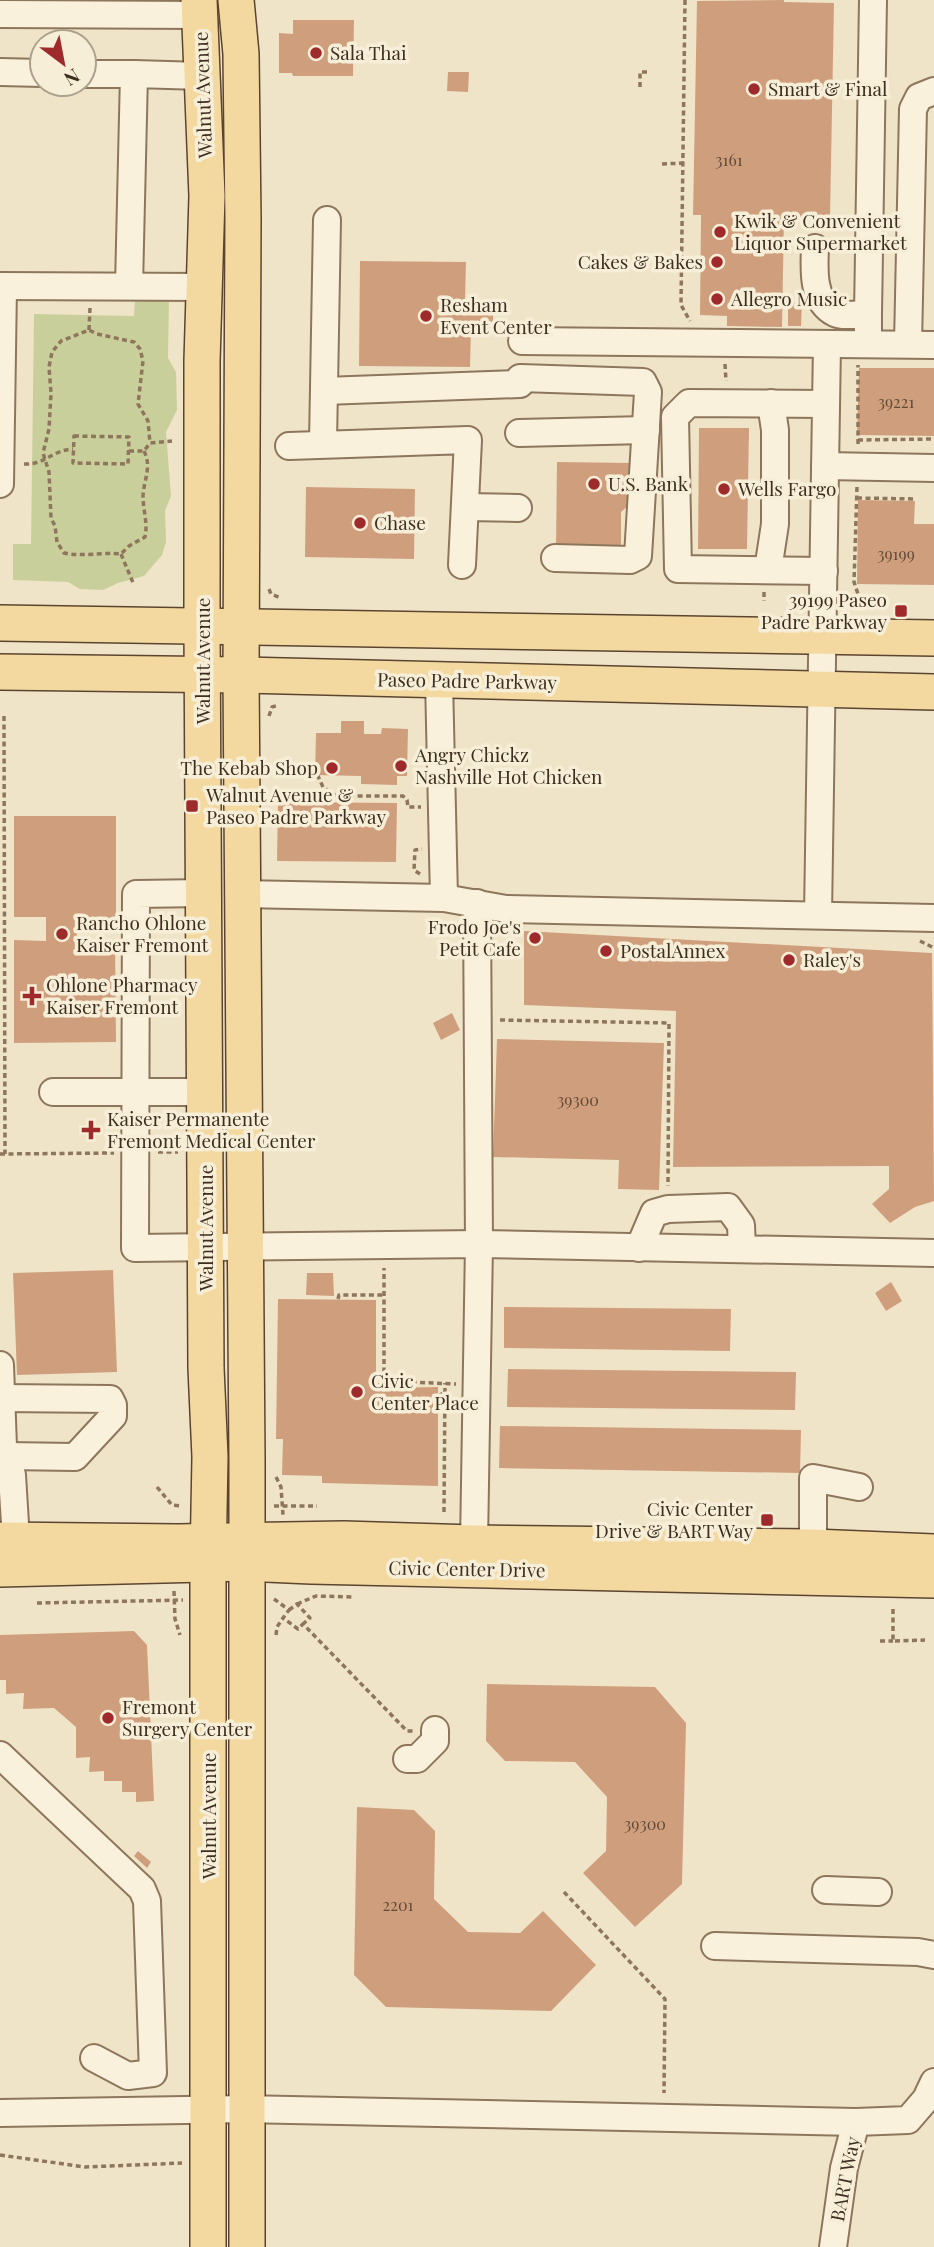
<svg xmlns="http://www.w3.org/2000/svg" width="934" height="2247" font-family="'Playfair Display',serif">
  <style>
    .green { fill: #c9cf9b }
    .building { fill: #cf9f7d }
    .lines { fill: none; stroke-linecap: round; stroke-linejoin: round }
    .minor-casing { stroke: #8d765c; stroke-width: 30 }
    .major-casing { stroke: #5b4430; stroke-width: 38 }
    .path { stroke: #8d765c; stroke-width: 3.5; stroke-dasharray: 5 3.5; stroke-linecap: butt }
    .minor { stroke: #faf1dc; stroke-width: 26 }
    .major { stroke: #f3d9a0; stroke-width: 35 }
    .poi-dot { fill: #9e2a2b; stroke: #f7eed8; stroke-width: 2.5 }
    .labels { text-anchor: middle; stroke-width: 7; stroke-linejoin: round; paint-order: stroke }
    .number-label { font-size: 16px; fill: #624a37 }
    .poi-label { font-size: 19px; fill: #3d2e20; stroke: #f7eed8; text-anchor: start }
    .street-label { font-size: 19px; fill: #3d2e20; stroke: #f7eed8 }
  </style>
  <rect width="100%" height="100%" fill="#f0e4c8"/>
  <path class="green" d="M135,300L169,301L168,358L176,372L177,410L166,432L171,496L165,511L166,542L162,555L144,576L118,583L103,590L80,589L68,582L13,580V544H31L34,314L134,316Z"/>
  <g class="building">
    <path d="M784,0V2L834,3L830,218L784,217L782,327L727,326V316L700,315L701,215H693L697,1Z"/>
    <path d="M293,20H354L353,76H293L292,73H279V33L293,34Z"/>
    <path d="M448,72H469L468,92L447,91Z"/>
    <path d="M360,261L466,262L465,302H493V330L471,329L470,367L359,366Z"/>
    <path d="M788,303H802L801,326H788Z"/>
    <path d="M859,368H934V436L857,435Z"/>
    <path d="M699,428H749L747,549H698Z"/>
    <path d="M557,462L631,463L629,505L621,512V547L556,546Z"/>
    <path d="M306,487L415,489L414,559L305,557Z"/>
    <path d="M858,500L915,501L914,524H934V585L857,584Z"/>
    <path d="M341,721H364V734H381L382,728L408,729L407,776H397V785L361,784V776L315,775L316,733H341Z"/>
    <path d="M278,802L397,803L396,862L277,861Z"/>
    <path d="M14,816H116V918H77V939H115L116,1042L14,1043V940L46,941V917H14Z"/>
    <path d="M524,931L932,953L934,1201L915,1207L890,1223L872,1204L889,1189V1166L673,1167L676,1011L524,1005Z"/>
    <path d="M452,1013L460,1030L441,1040L433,1023Z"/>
    <path d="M497,1039L664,1043L659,1190L618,1189L619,1160L493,1157Z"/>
    <path d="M113,1270L117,1372L17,1375L13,1273Z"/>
    <path d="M307,1273H333L334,1296L306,1295Z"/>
    <path d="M891,1282L902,1301L886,1311L875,1293Z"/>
    <path d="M278,1299L376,1300V1382L382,1388L438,1387V1486L322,1483V1476L282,1475L283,1439H276Z"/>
    <path d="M504,1307L731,1309L730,1351L504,1348Z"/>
    <path d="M508,1369L796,1372L795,1410L507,1407Z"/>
    <path d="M500,1426L801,1430L800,1473L499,1468Z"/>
    <path d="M134,1631L147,1645L154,1801L136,1802V1792H122V1781H104V1771L89,1772L90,1757L76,1758V1727L54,1708L23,1709L24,1693L6,1694V1680H0V1635Z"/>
    <path d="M487,1684L655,1687L686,1723L682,1884L635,1927L583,1873L606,1851L607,1797L575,1762L505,1761L486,1741Z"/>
    <path d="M357,1807L414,1810L435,1831L434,1899L468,1932L520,1933L543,1911L596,1965L551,2011L386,2007L354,1975Z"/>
    <path d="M138,1851L151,1862L147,1868L134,1856Z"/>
  </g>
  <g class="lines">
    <g class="minor-casing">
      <g id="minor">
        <path d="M0,14L200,15"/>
        <path d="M0,72L42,73"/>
        <path d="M84,74H134"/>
        <path d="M815,248C814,269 812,302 835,313C844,317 859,314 868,314V332"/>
        <path d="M0,286L205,287"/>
        <path d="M129,286L134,74L202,76"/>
        <path d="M868,314L873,0"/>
        <path d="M522,341L934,345"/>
        <path d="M908,344L913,109L919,97L934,91"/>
        <path d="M520,378L643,382L648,392L638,556L630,560L555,558"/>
        <path d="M324,391L520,384"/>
        <path d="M519,433L646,430"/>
        <path d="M323,443L327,220"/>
        <path d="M289,446L468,440L462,565"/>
        <path d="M825,466L934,468"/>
        <path d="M0,484L3,286"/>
        <path d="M465,507L518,508"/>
        <path d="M768,570L775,524V430L771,403"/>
        <path d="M824,571L678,569L675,417L689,403L826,404"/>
        <path d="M439,680L444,898"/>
        <path d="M204,893L136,894L135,1248L479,1244L934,1253"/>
        <path d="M242,894L444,898L506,909L934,918"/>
        <path d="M818,915L827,344"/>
        <path d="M53,1092H205"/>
        <path d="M639,1248L654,1213L668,1209L728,1207L741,1225L742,1249"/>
        <path d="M0,1365L3,1447L12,1475L16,1540"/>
        <path d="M1,1398L110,1399L113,1405V1416L75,1457L6,1456"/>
        <path d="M474,1543L479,1244L477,903"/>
        <path d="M813,1547V1478L859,1487"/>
        <path d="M0,1755L142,1889L147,1901L153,2073L128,2076L94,2058"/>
        <path d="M407,1759H417L435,1741V1730"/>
        <path d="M826,1890L878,1892"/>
        <path d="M715,1946L918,1952L934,1955"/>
        <path d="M0,2113L247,2109L856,2122L908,2120L926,2099L934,2082"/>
        <path d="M833,2247L844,2168L856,2122"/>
      </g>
    </g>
    <g class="major-casing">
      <g id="major">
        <path d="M199,0L207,196L202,361V626L206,1368L210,1457L208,1563V2247"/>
        <path d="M236,0L241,54L243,219L241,675L247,1459V2247"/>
        <path d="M0,623L934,638"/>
        <path d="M0,672L241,675L934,692"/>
        <path d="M0,1540L178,1542L344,1539L474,1543L813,1547L934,1552"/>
        <path d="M0,1569L245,1563L311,1566L934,1580"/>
      </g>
    </g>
    <g class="path">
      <path d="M685,0L681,305L690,321"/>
      <path d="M640,87V72H649"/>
      <path d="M662,164L684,163"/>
      <path d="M89,330L90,308"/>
      <path d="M725,364L726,381"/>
      <path d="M74,436L129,437L128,464L73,463Z"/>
      <path d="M858,440L934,439"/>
      <path d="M858,444V365"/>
      <path d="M129,451H144L150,443L172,441"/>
      <path d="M144,451C152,467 144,479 143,496C143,510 148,523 145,537L129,546L121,554C101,552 83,557 64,553L57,542L55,526L51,518L49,472L43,453L49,429L51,393L49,367L52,352L61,341L89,330L97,334L134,342L140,349L143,361L138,404L148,421L150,443"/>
      <path d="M24,464C45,465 52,450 73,449"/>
      <path d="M857,487L854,582L861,603"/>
      <path d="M857,498L916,499"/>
      <path d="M121,554L134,585"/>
      <path d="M269,589L271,594L281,598"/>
      <path d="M764,592V601"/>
      <path d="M4,716L5,1154"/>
      <path d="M269,716L272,707L279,705"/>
      <path d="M274,775L318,776L323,787L336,796H403L407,800L408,807H421"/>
      <path d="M420,874L414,870L415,850L422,849"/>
      <path d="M920,941L934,948"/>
      <path d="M500,1020L669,1023L668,1186"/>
      <path d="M158,1152H178"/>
      <path d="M0,1154L114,1153"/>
      <path d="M338,1299L339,1295H384"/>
      <path d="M384,1381V1268"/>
      <path d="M379,1385L384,1381L456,1384"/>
      <path d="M438,1396L445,1392"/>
      <path d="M276,1477L281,1487L283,1515"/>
      <path d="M157,1487L172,1505L182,1506"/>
      <path d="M274,1506H317"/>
      <path d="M444,1512L445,1383"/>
      <path d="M174,1591L175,1619L180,1635"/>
      <path d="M274,1599L289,1610L283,1618L298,1629L303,1624L407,1731H413"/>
      <path d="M37,1603L183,1600"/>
      <path d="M297,1604L316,1596L354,1597"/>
      <path d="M893,1609V1641L925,1640"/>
      <path d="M289,1610L297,1604L310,1618L303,1624"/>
      <path d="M276,1635L277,1627L283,1618"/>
      <path d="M880,1641H893"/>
      <path d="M564,1892L665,1999L664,2093"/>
      <path d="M0,2155L85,2167L182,2163"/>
    </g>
    <use href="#minor" class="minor"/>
    <use href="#major" class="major"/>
  </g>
  <g class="poi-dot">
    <circle cx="316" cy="53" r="7"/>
    <circle cx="754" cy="89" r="7"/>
    <circle cx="720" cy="232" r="7"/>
    <circle cx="717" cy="262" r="7"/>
    <circle cx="717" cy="299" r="7"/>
    <circle cx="426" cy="316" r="7"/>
    <circle cx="594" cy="484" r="7"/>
    <circle cx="724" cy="489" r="7"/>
    <circle cx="360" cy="523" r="7"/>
    <rect x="894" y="604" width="14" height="14" rx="3.5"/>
    <circle cx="401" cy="766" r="7"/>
    <circle cx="332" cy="768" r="7"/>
    <rect x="185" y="799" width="14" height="14" rx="3.5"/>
    <circle cx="62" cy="934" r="7"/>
    <circle cx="535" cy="938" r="7"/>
    <circle cx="606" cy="951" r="7"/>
    <circle cx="789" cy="960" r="7"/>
    <path d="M28.5 985.5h7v7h7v7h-7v7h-7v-7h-7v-7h7z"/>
    <path d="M87.5 1119.5h7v7h7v7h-7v7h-7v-7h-7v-7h7z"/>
    <circle cx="357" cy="1392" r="7"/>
    <rect x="760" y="1513" width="14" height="14" rx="3.5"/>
    <circle cx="108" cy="1718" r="7"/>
  </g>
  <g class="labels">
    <g class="number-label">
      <text x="729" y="166">3161</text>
      <text x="896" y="408">39221</text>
      <text x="896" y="560">39199</text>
      <text x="578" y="1106">39300</text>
      <text x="645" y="1830">39300</text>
      <text x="398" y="1911">2201</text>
    </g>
    <g class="poi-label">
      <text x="330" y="60">Sala Thai</text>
      <text x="768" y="96">Smart &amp; Final</text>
      <text x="734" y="228">Kwik &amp; Convenient<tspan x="734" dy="22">Liquor Supermarket</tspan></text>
      <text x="703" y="269" text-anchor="end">Cakes &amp; Bakes</text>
      <text x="731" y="306">Allegro Music</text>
      <text x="440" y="312">Resham<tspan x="440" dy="22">Event Center</tspan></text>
      <text x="608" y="491">U.S. Bank</text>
      <text x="738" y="496">Wells Fargo</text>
      <text x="374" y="530">Chase</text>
      <text x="887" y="607" text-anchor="end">39199 Paseo<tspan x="887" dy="22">Padre Parkway</tspan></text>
      <text x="415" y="762">Angry Chickz<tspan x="415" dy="22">Nashville Hot Chicken</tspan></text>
      <text x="318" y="775" text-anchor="end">The Kebab Shop</text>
      <text x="206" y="802">Walnut Avenue &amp;<tspan x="206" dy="22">Paseo Padre Parkway</tspan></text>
      <text x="76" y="930">Rancho Ohlone<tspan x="76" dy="22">Kaiser Fremont</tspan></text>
      <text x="521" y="934" text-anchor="end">Frodo Joe's<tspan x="521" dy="22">Petit Cafe</tspan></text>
      <text x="620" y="958">PostalAnnex</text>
      <text x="803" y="967">Raley's</text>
      <text x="46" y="992">Ohlone Pharmacy<tspan x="46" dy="22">Kaiser Fremont</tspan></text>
      <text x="107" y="1126">Kaiser Permanente<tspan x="107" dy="22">Fremont Medical Center</tspan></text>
      <text x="371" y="1388">Civic<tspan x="371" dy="22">Center Place</tspan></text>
      <text x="753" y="1516" text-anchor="end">Civic Center<tspan x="753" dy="22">Drive &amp; BART Way</tspan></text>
      <text x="122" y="1714">Fremont<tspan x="122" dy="22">Surgery Center</tspan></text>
    </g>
    <g class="street-label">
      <text transform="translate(203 95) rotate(-92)" y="7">Walnut Avenue</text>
      <text transform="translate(203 661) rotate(-90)" y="7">Walnut Avenue</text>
      <text transform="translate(467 681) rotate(1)" y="7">Paseo Padre Parkway</text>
      <text transform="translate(206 1228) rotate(-90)" y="7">Walnut Avenue</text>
      <text transform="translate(467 1569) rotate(1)" y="7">Civic Center Drive</text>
      <text transform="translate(209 1816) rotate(-90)" y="7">Walnut Avenue</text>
      <text transform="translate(845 2179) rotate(-79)" y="7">BART Way</text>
    </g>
  </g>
  <g transform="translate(63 63) rotate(148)"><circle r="33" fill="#f7eed8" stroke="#ada18e" stroke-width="2"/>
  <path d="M0-5L12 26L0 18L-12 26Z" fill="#9e2a2b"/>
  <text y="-10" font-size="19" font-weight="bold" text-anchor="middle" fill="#3d2e20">N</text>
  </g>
</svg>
